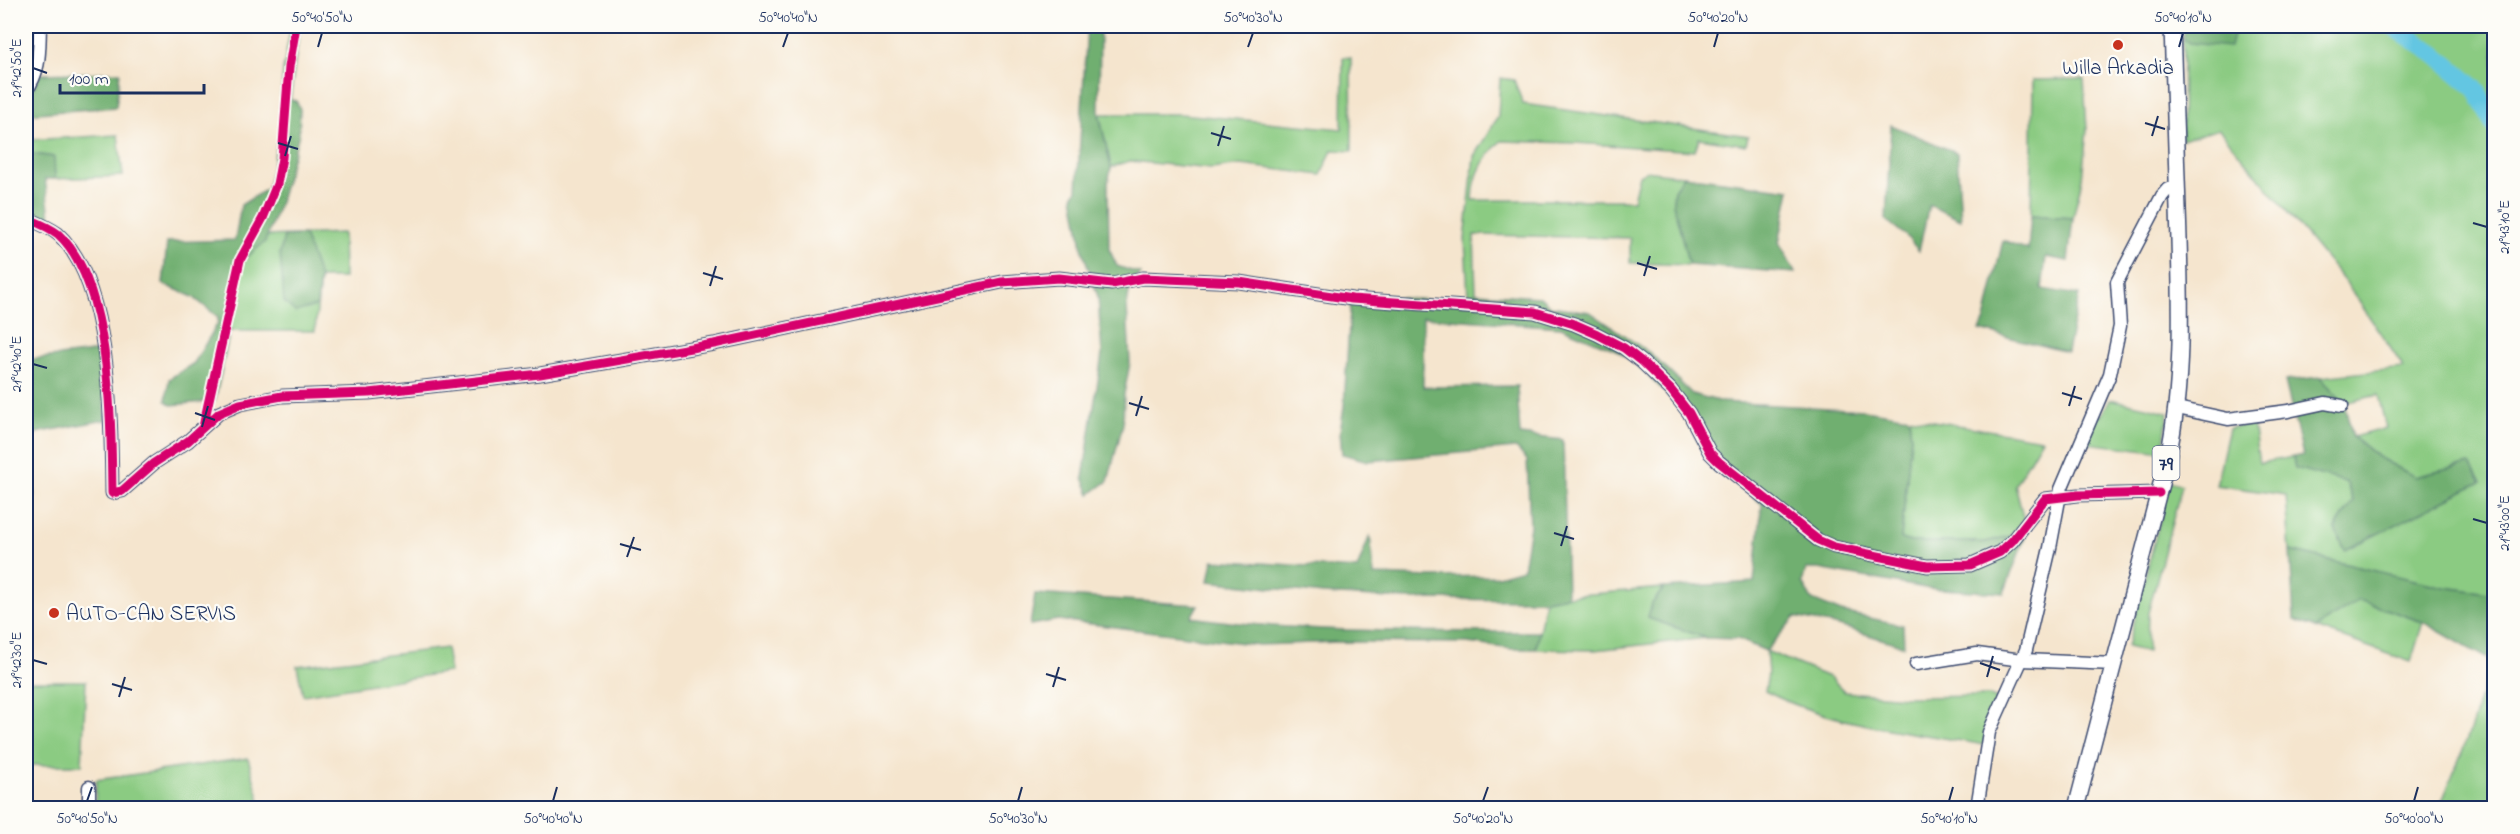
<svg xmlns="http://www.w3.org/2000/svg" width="2520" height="834" font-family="'Indie Flower',sans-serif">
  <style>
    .green { fill: #8bcb82; stroke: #537d70; stroke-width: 1.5 }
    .forest { fill: #70af70; stroke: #466f67; stroke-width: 1.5 }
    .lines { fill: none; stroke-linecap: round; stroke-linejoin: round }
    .river { stroke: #64c6e2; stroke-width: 18 }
    .minor-casing { stroke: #3c4a6f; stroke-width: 15 }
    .major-casing { stroke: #3c4a6f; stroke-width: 18 }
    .minor { stroke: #fff; stroke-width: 12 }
    .major { stroke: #fff; stroke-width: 15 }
    .cycleway-casing { stroke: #fdfcf7; stroke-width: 13 }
    .cycleway { stroke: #d6006c; stroke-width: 9 }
    .ticks { fill: none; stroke: #1b2f5e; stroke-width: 2 }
    .poi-dot { fill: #c8321e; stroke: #fdfcf7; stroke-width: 2 }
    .labels { text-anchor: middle; stroke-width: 4.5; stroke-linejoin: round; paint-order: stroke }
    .shield { fill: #fdfcf7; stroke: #5f6c8c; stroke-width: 1.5 }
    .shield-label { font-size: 20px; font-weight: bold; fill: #1b2f5e }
    .poi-label { font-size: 21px; fill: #1b2f5e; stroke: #fdfcf7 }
    .neatline { fill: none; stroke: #1b2f5e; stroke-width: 2 }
    .ticks-label { font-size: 15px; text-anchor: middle; fill: #1b2f5e }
  </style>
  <rect width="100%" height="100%" fill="#fdfcf7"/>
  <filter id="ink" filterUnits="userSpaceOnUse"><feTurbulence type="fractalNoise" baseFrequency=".0167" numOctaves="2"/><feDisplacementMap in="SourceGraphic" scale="12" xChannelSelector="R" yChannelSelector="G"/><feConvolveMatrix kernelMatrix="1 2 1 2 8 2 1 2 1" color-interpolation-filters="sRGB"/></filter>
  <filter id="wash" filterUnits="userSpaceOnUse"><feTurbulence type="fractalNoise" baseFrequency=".008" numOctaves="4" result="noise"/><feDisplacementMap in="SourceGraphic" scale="24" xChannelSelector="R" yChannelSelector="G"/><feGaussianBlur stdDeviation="1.35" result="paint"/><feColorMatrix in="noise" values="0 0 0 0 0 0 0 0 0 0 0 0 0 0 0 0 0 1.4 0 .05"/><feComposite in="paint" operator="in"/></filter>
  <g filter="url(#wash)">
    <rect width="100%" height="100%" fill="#f5e5ce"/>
    <g class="green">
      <path d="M291,26H300L290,100L281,98L283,70Z"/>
      <path d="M2235,26H2494V594L2444,587L2290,551L2286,495L2216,485L2229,428L2253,424L2259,463L2293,457L2295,468L2346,482L2353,501L2335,529L2345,550L2481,482L2469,464L2415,477L2378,457L2353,437L2386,428L2378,395L2344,403L2320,377L2404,368L2349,287L2219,129L2182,140L2183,38L2190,43L2235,33Z"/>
      <path d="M1343,57L1351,58L1352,151L1332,150L1321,175L1241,165L1212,169L1130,161L1111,167L1099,114H1180L1342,129Z"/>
      <path d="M1500,78L1514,80L1523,104L1748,136L1746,145L1699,138L1695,151L1575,143L1501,141C1483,159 1474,174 1473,200H1633L1639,175L1646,171L1684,176L1674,190L1673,203L1689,265L1630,263V238L1474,235L1476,293L1468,298L1465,239L1474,156L1498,117Z"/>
      <path d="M2084,79L2087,130L2082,179L2073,218L2031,215L2033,80Z"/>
      <path d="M118,135L123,176L55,179L53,157L26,153V140Z"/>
      <path d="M343,233L344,278H320L315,331H230C229,313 232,275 243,260C250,251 263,247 267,236Z"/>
      <path d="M2110,399L2168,412L2163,452L2077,442L2091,412L2101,416Z"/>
      <path d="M1909,417L2042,439L2015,485L2027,532L1985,542H1911L1901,539L1911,437Z"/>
      <path d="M2170,481L2182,485L2148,613L2147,652L2127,647Z"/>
      <path d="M1664,588L1651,605L1648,618L1706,638L1595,650L1536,649L1545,600L1567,596Z"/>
      <path d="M2359,600L2423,622L2411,662L2316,628Z"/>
      <path d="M2494,627V808H2439C2464,750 2488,691 2494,627Z"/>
      <path d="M446,648L450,672L303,695L297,666Z"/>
      <path d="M1766,651L1831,678L1845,692L1906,697L1990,696L2000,700L1983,745C1910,731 1832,726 1765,691L1768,674Z"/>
      <path d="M26,681H86L82,765H26Z"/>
      <path d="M248,758L261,805L233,808H95L96,780Z"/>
    </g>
    <g class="forest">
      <path d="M1087,26H1100L1099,114L1111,167L1108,183L1109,249L1117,266L1141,274L1130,287L1127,306L1130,363L1124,394L1123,424L1108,481L1090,494L1083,478L1102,354L1098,297L1083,252L1073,196L1077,190Z"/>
      <path d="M2182,26H2235L2230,47L2190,43L2183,38Z"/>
      <path d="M26,52H35L32,76L26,85Z"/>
      <path d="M120,72L116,107L26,114C25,92 33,93 40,74Z"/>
      <path d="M281,98L296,101L300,109L299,134L279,205L265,242L242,261L229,305L230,331L215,401L171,405L166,401L169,379L194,363L218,323V317L193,297L163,284L167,242L235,240L241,205L268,188L279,132Z"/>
      <path d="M1891,125L1957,153L1961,220L1929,205L1919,251L1906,236L1886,220Z"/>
      <path d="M26,153L54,157L55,179H45L51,224L26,213Z"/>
      <path d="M1684,176L1790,190L1779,242L1795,273L1689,265L1673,203L1674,190Z"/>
      <path d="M2031,215L2073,218L2068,261L2046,257L2042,289L2079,295L2067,352L1980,330L1985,320L2003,240L2028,250Z"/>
      <path d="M304,235L320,278L317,306L295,312L284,302L280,253L284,236Z"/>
      <path d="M1476,293L1540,297L1550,306L1590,312L1650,353L1692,394L1722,402L1864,410L1909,417L1911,437L1901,539L1911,542H1985L2027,532L2004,593L1925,588L1819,569H1806L1802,583L1812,600L1841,612L1903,625L1904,646L1839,626L1795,617L1766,651L1738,639L1706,638L1648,618L1651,605L1664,588L1754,582L1762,504L1707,459L1681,409L1644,371L1618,351L1561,327L1423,317V387L1517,386L1520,435L1563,440L1567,596L1545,600L1407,599L1323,594L1209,581L1213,560L1357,569L1370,535L1374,575L1431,577L1498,576L1523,569L1530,526L1527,460L1516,448L1368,461L1342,454L1340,432L1344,406L1351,294L1458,302Z"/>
      <path d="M100,351L106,420L36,433L30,445L34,497H26V360Z"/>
      <path d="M2320,377L2344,403L2353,437L2378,457L2415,477L2470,464L2481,482L2345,550L2335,529L2353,501L2346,482L2295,468L2293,457L2303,455L2285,381Z"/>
      <path d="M2290,551L2444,587L2494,594L2491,661L2423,622L2359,600L2316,628L2294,620Z"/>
      <path d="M1035,594L1198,605L1191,617C1306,634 1423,631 1539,632L1536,649H1512L1467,643L1338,642L1259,645L1058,620L1030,625Z"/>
    </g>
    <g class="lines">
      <path class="river" d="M2392,26L2435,54L2477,90L2494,125"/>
    </g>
  </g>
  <g filter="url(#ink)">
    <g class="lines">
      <g class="minor-casing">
        <g id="minor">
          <path d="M26,91C41,70 39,51 40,26"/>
          <path d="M26,218C36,222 49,227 58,234C112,283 111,425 112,493L122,491L154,463L188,441L219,413L240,404L282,396L369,393L540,374L714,344L1002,282L1059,278L1112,284L1143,278L1239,282L1352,299L1535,312L1574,324L1597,334L1624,348L1642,362L1671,390L1689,413L1710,453L1719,462L1818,540L1834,547L1927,566L1970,565L2000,552L2012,541L2045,499L2078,495L2159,493"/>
          <path d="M2177,408L2228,419L2288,411L2325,403L2342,406"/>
          <path d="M1916,664L1977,654L2022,660L2114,664"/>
          <path d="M89,808V787"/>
          <path d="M1977,808L1989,732L2026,650L2050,548L2061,489L2110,374L2120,326L2117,282L2162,196L2168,189L2177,187"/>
        </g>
      </g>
      <g class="major-casing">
        <path id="major" d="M2076,808L2168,457C2183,385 2181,312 2179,239C2177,168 2174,97 2172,26"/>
      </g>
      <use href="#minor" class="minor"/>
      <use href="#major" class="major"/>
      <g class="cycleway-casing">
        <g id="cycleway">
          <path d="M26,218C36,222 49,227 58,234C112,283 111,425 112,493L122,491L154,463L188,441L219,413L240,404L282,396L369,393L540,374L714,344L1002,282L1059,278L1112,284L1143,278L1239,282L1352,299L1535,312L1574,324L1597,334L1624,348L1642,362L1671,390L1689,413L1710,453L1719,462L1818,540L1834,547L1927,566L1970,565L2000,552L2012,541L2045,499L2078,495L2159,493"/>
          <path d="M203,427L240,260L263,218L277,184L282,158L289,67L296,26"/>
        </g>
      </g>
      <use href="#cycleway" class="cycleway"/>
    </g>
  </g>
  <path class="ticks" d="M318,47L322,33M783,47L788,33M1248,47L1253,33M1714,47L1718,33M2179,47L2183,33M33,68L47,73M2145,123L2165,129M1211,133L1231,139M2152,136L2158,116M278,143L298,149M1218,146L1224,126M285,156L291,136M2473,223L2487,227M1637,263L1657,269M703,273L723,279M1644,276L1650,256M710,286L716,266M33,364L47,368M2062,393L2082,399M1129,403L1149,409M2069,406L2075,386M195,413L215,420M1136,416L1142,396M202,427L208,406M2473,519L2487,523M1554,533L1574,539M620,544L641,550M1561,546L1567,526M627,557L634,537M33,660L47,664M1980,663L2000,670M1046,674L1066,680M1987,677L1993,656M112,684L132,690M1053,687L1059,667M119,697L125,677M87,801L92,787M553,801L557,787M1018,801L1022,787M1483,801L1488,787M1949,801L1953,787M2414,801L2418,787"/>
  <g class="poi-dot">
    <circle cx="2118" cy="45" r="6"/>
    <circle cx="54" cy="613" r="6"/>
  </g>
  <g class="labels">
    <rect class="shield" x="2152.5" y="446" width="27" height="34" rx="4.5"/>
    <g class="shield-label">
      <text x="2166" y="470">79</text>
    </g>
    <g class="poi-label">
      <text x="2118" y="74">Willa Arkadia</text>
      <text x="66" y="620" text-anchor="start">AUTO-CAN SERVIS</text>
    </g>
  </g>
  <rect width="2520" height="834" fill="none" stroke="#fdfcf7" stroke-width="66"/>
  <path d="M60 84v9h144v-9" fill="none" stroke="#1b2f5e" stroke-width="3"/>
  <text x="69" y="84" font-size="18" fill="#1b2f5e" stroke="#fdfcf7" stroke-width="4.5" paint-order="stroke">100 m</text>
  <rect x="33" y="33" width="2454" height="768" class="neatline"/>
  <g class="ticks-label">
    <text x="322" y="22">50°40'50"N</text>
    <text x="788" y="22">50°40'40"N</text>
    <text x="1253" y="22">50°40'30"N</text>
    <text x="1718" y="22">50°40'20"N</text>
    <text x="2183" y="22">50°40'10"N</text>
    <text transform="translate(16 68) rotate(-90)" y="5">21°42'50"E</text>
    <text transform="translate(2504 227) rotate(-90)" y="5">21°43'10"E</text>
    <text transform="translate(16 364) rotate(-90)" y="5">21°42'40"E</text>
    <text transform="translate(2504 523) rotate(-90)" y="5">21°43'00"E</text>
    <text transform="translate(16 660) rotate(-90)" y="5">21°42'30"E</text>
    <text x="87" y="823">50°40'50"N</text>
    <text x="553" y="823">50°40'40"N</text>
    <text x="1018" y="823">50°40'30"N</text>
    <text x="1483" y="823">50°40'20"N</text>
    <text x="1949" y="823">50°40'10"N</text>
    <text x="2414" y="823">50°40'00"N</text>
  </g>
</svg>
